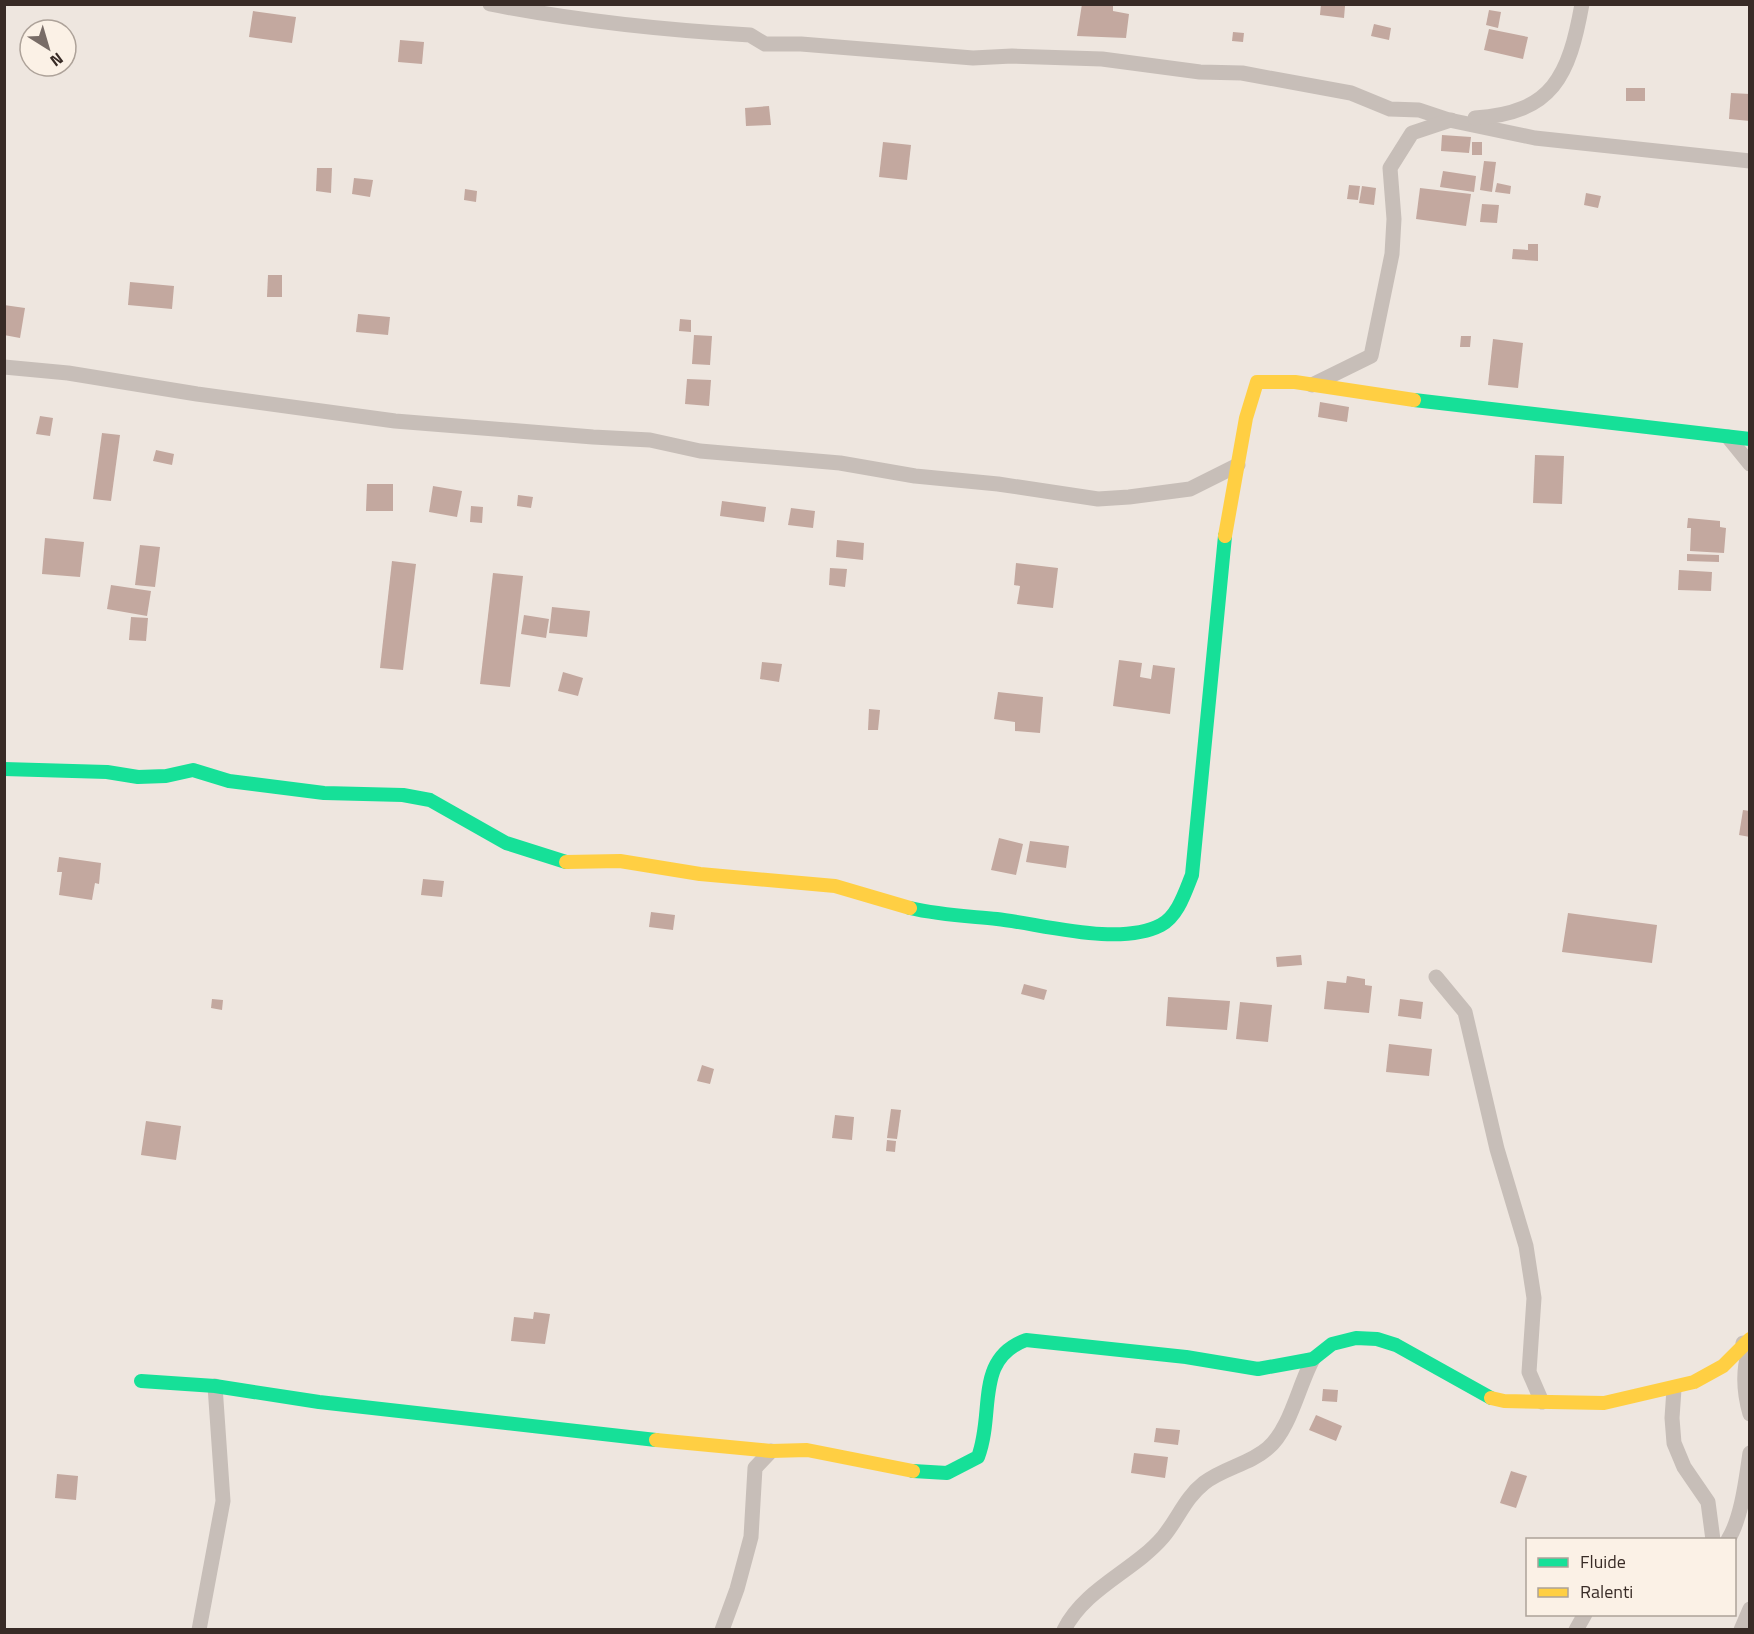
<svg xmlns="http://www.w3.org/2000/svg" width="1754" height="1634" font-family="'Titillium Web',sans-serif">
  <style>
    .building { fill: #c3a89f }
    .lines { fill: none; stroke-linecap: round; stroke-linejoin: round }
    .street { stroke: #c7beb8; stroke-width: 15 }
    .fast { stroke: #16e098; stroke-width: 14 }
    .slow { stroke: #ffcf43; stroke-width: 14 }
  </style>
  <rect width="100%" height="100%" fill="#eee6df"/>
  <g class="building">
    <path d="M1082,4H1113V11L1129,14L1126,38L1077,36Z"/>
    <path d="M1321,4L1345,6L1344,18L1320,15Z"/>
    <path d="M1489,10L1501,12L1498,28L1486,25Z"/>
    <path d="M253,11L296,17L292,43L249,37Z"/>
    <path d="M1374,24L1391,28L1389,40L1371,36Z"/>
    <path d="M1489,29L1528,37L1523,59L1484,50Z"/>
    <path d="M1233,32L1244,33L1243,42L1232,41Z"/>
    <path d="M400,40L424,42L422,64L398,62Z"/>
    <rect x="1626" y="88" width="19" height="13"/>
    <path d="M1731,93L1750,94V121L1729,119Z"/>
    <path d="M769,106L771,125L746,126L745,108Z"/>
    <path d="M1442,135L1471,137L1469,153L1441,151Z"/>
    <path d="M883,142L911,145L907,180L879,177Z"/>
    <rect x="1472" y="142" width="10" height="13"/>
    <path d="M1484,161L1496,162L1492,192L1480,190Z"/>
    <path d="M317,168H332L331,193L316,191Z"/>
    <path d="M1443,171L1476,176L1474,192L1440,187Z"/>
    <path d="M354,178L373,180L370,197L352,194Z"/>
    <path d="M1497,183L1511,186L1510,194L1495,192Z"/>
    <path d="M1349,185L1360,186L1358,200L1347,199Z"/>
    <path d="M1362,186L1376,188L1374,205L1359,203Z"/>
    <path d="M1420,188L1471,194L1466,226L1416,219Z"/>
    <path d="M465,189L477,191L476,202L464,200Z"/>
    <path d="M1586,193L1601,196L1598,208L1584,205Z"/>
    <path d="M1482,204L1499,205L1497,223L1480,222Z"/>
    <path d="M1528,244H1538V261L1512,259L1513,249L1528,250Z"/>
    <path d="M268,275H282V297H267Z"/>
    <path d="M130,282L174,286L172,309L128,305Z"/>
    <path d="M4,305L25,308L20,338L4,335Z"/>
    <path d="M358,314L390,317L388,335L356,332Z"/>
    <path d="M680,319L691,320V332L679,331Z"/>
    <path d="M694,335L712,336L710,365L692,364Z"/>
    <path d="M1461,336H1471L1470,347H1460Z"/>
    <path d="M1493,339L1523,343L1518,388L1488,385Z"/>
    <path d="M687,379L711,380L709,406L685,404Z"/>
    <path d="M1320,402L1349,407L1347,422L1318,417Z"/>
    <path d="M40,416L53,418L50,436L36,434Z"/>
    <path d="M102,433L120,435L111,501L93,499Z"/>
    <path d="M156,450L174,454L172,465L153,461Z"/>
    <path d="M1535,455L1564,456L1562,504L1533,503Z"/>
    <path d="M367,484H393V511H366Z"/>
    <path d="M433,486L462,491L457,517L429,512Z"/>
    <path d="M518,495L533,497L531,508L517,506Z"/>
    <path d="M722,501L766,507L764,522L720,516Z"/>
    <path d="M471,506L483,507L482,523L470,522Z"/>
    <path d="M791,508L815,511L813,528L788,525Z"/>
    <path d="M1688,518L1720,521V527L1726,528L1724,553L1690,551L1691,528H1687Z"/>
    <path d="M45,538L84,542L80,577L42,574Z"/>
    <path d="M837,540L864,543L863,560L836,557Z"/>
    <path d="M140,545L160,547L155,587L135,585Z"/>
    <path d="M1687,554L1719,555V562L1687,561Z"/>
    <path d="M392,561L416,564L403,670L380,668Z"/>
    <path d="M1016,563L1058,568L1053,608L1017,604L1020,586L1014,585Z"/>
    <path d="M830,568L847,569L845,587L829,585Z"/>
    <path d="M1679,570L1712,572L1711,591L1678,590Z"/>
    <path d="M493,573L523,576L510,687L480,684Z"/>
    <path d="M111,585L151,591L147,616L107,609Z"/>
    <path d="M552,607L590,611L587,637L549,633Z"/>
    <path d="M524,615L549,619L546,638L521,634Z"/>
    <path d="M131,617L148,618L146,641L129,640Z"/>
    <path d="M1119,660L1142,663L1140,677L1151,679L1153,665L1175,668L1170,714L1113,706Z"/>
    <path d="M762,662L782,664L779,682L760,679Z"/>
    <path d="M563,672L583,678L578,696L558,691Z"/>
    <path d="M998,692L1043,697L1040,733L1015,731V722L994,719Z"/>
    <path d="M869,709L880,710L878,730H868Z"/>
    <path d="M1743,810L1750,811V837L1739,835Z"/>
    <path d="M999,838L1023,844L1016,875L991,870Z"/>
    <path d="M1030,841L1069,846L1066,868L1026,862Z"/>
    <path d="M59,857L101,863L99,884L95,883L92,900L59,895L62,872H57Z"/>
    <path d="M423,879L444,881L442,897L421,895Z"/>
    <path d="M651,912L675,915L673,930L649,927Z"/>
    <path d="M1568,913L1657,925L1652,963L1562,952Z"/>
    <path d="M1301,955L1302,965L1277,967L1276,957Z"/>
    <path d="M1347,976L1365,979V985L1372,986L1369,1013L1324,1009L1327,981L1346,983Z"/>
    <path d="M1024,984L1047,990L1044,1000L1021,994Z"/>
    <path d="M1168,997L1230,1001L1227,1030L1166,1026Z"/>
    <path d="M212,999L223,1000L222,1010L211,1008Z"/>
    <path d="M1400,999L1423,1002L1421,1019L1398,1016Z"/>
    <path d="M1240,1002L1272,1005L1268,1042L1236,1039Z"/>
    <path d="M1389,1044L1432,1049L1429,1076L1386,1072Z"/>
    <path d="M702,1065L714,1069L710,1084L697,1081Z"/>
    <path d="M891,1109L901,1110L897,1139L887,1138Z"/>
    <path d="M835,1115L854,1117L852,1140L832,1138Z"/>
    <path d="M146,1121L181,1126L176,1160L141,1155Z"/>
    <path d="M887,1140L896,1141L895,1152L886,1151Z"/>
    <path d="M534,1312L550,1314L545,1344L511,1341L514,1317L533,1319Z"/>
    <path d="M1323,1389L1338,1390L1337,1402L1322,1401Z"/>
    <path d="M1316,1415L1342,1426L1336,1441L1309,1430Z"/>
    <path d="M1156,1428L1180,1430L1178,1445L1154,1442Z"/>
    <path d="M1134,1453L1168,1457L1165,1478L1131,1473Z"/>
    <path d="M1511,1471L1527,1476L1516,1508L1500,1503Z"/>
    <path d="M57,1474L78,1476L76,1500L55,1498Z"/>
  </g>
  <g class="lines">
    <g class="street">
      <path d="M490,4C577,21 662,30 750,35L765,44H801L973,58L1012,56L1102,59L1200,72L1242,73L1351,93L1390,109L1419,110L1449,120L1535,138L1750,161"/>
      <path d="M1475,118C1553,113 1569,76 1582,4"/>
      <path d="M4,367L68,373L197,394L395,421L593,437L650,440L700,451L840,463L915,476L998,484L1098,499L1129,497L1190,489L1238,465"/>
      <path d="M1312,385L1371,356L1392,254L1394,219L1390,168L1412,133L1451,120"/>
      <path d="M1728,437L1750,464"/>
      <path d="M1436,977L1465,1012L1497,1149L1526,1246L1534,1298L1529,1372L1542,1402"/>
      <path d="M1743,1343L1749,1351C1742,1373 1744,1393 1750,1414"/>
      <path d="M1674,1389L1672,1418L1674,1443L1684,1467L1708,1502L1713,1540"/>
      <path d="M1728,1540C1742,1517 1746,1479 1750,1453"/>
      <path d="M199,1630L223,1501L215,1386"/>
      <path d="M722,1630L737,1589L751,1537L755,1468L771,1451"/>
      <path d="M1064,1630C1085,1588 1134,1571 1163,1537C1178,1519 1185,1498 1204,1483C1223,1468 1250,1464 1268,1448C1290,1430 1299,1384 1313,1359"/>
      <path d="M1576,1630L1585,1614"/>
      <path d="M1741,1630L1750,1609"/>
    </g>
    <g class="fast">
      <path d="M1414,400L1750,439"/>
      <path d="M4,769L107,772L138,777L166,776L193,770L229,781L324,793L403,795L430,800L506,843L566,862"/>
      <path d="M910,908C939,915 967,916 997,919C1042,924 1119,947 1161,925C1178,916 1185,892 1192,875L1225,536"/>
      <path d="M141,1381L215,1386L319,1402L656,1440"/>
      <path d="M913,1471L947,1473L978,1457C995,1412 974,1359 1026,1340L1186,1357L1258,1369L1313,1359L1332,1344L1356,1338L1377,1339L1396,1345L1491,1398"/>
    </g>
    <g class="slow">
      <path d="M1225,536L1246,418L1257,382H1295L1414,400"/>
      <path d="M566,862L620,861L700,874L835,886L910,908"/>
      <path d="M1491,1398L1504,1401L1604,1403L1694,1382L1723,1366L1750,1339"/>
      <path d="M656,1440L771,1451L807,1450L913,1471"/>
    </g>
  </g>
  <rect width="1754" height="1634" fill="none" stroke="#382b26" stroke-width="12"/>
  <rect x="1526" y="1538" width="210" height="78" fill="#fbf1e6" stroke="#ada299" stroke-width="1.5"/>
  <rect x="1538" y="1558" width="30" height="9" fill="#16e098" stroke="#ada299" stroke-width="1.5"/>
  <text x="1580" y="1568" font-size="18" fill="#382b26">Fluide</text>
  <rect x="1538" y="1588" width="30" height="9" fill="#ffcf43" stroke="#ada299" stroke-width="1.5"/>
  <text x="1580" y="1598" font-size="18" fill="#382b26">Ralenti</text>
  <g transform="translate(48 48) rotate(143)"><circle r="28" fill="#fbf1e6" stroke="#ada299" stroke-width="1.5"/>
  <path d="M0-4.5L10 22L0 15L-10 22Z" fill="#786c67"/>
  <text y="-9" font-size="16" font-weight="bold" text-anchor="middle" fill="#382b26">N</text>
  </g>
</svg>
